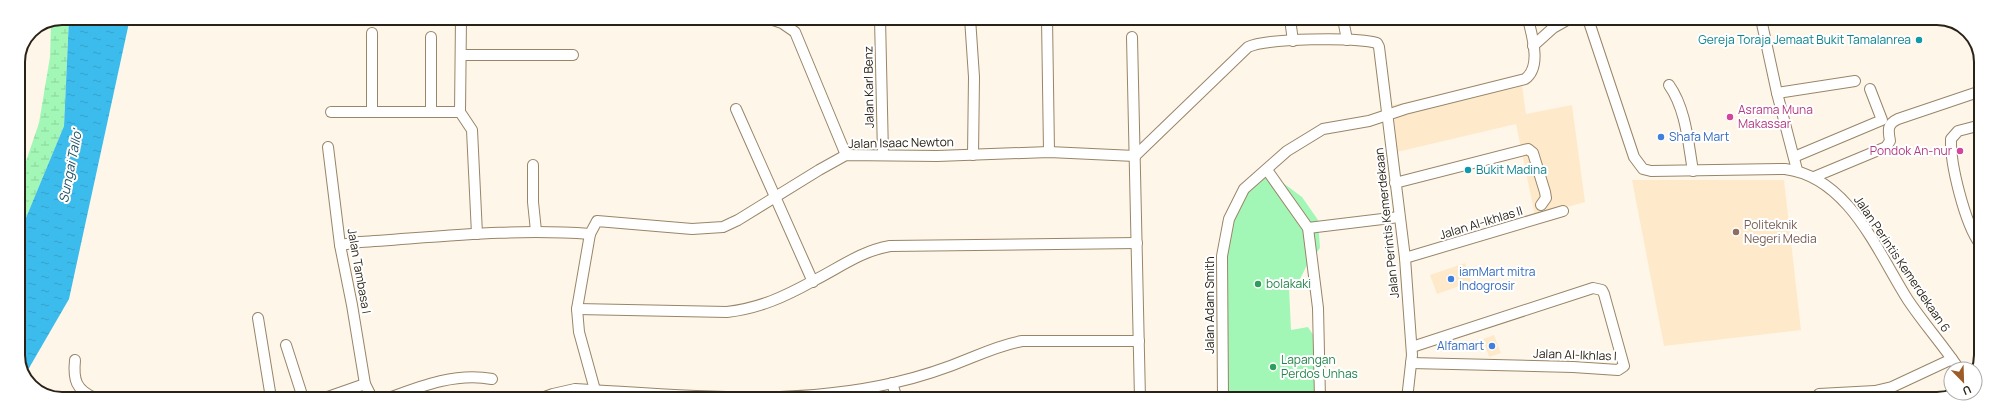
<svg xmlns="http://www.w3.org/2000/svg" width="1999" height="417" font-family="Manrope,sans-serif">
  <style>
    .built { fill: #feeacb }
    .wetland { fill: url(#wetland-marsh) }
    .park { fill: #a3f7b6 }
    .water { fill: url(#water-ripples) }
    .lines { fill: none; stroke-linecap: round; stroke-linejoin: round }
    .minor-casing { stroke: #998568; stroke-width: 12 }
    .minor { stroke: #fff; stroke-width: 10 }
    .culture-dot { fill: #0f9aa8; stroke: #fff; stroke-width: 1.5 }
    .hotel-dot { fill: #d1479c; stroke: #fff; stroke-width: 1.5 }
    .shop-dot { fill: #3f7fe0; stroke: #fff; stroke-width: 1.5 }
    .education-dot { fill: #8d6e63; stroke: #fff; stroke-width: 1.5 }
    .leisure-dot { fill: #2e9e5b; stroke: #fff; stroke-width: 1.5 }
    .labels { text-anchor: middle; stroke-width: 4; stroke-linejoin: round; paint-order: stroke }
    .culture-label { font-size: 12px; fill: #0d838f; stroke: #fff; text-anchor: end }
    .street-label { font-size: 12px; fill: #292216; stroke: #fff }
    .hotel-label { font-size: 12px; fill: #b23c85; stroke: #fff; text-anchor: start }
    .shop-label { font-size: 12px; fill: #366cbe; stroke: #fff; text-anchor: start }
    .education-label { font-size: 12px; fill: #785e54; stroke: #fff; text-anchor: start }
    .leisure-label { font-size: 12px; fill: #27864d; stroke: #fff; text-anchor: start }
    .water-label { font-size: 13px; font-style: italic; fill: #205267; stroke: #fff }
    .rim { fill: none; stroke: #292216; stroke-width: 2 }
  </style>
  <defs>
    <pattern id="wetland-marsh" width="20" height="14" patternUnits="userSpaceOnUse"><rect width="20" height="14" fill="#a3f7b6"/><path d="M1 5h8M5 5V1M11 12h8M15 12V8" fill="none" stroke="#8cd39c"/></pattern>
    <pattern id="water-ripples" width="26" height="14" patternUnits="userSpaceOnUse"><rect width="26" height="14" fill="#3bbced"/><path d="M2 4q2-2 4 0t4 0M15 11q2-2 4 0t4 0" fill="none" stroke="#34a1ca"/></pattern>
  </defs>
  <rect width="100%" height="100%" fill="#fef6e9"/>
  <g class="built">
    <path d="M1521,78L1526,114L1572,105L1585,202L1535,216L1516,124L1397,152L1393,105Z"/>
    <path d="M1632,180H1784L1801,330L1664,346Z"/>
    <path d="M1465,263L1471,282L1437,294L1430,275Z"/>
    <path d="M1494,335L1501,353L1489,357L1483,339Z"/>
  </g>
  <path class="wetland" d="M62,18H69L64,126L18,237V176L23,170L39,123L50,57L51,23Z"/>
  <path class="park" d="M1263,168L1302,197L1318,220L1320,248L1306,267L1299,281L1289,287L1291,330L1308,327C1324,350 1325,371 1323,399H1217L1222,322V222L1239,191Z"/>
  <path class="water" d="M69,18H130L69,299L25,375L18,361V237L64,126Z"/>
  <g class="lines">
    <g class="minor-casing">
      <g id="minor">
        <path d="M461,18L460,112L472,130L477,234"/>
        <path d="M767,18L782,23L795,32L846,155"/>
        <path d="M880,18L883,155"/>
        <path d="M970,18L974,77L973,155"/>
        <path d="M1047,18L1049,152"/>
        <path d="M1290,19L1293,41"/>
        <path d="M1343,19L1347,40"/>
        <path d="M1588,19L1634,157L1643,169L1651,171L1785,169C1849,177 1878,253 1908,300C1924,324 1943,345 1959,369"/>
        <path d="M1761,19L1777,93L1797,170"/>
        <path d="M1132,37L1140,399"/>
        <path d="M1533,46L1553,28L1569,19"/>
        <path d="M461,55H573"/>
        <path d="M1669,85C1686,109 1688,142 1693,171"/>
        <path d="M1777,93L1855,81"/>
        <path d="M736,109L813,282"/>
        <path d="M331,112H460"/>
        <path d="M372,112V33"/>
        <path d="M431,112V37"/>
        <path d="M328,147L340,245L352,305L365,384L372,398"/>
        <path d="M1135,156L1248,47C1266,38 1356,37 1377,43L1379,47L1405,258L1412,355L1407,399"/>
        <path d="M1794,157L1882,120L1870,89"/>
        <path d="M533,165V202L536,231"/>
        <path d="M1267,170L1308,228L1318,308L1320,399"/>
        <path d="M1814,177L1886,147L1890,141C1888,130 1887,124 1898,119L1981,91"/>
        <path d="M1395,183L1528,149L1533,153L1545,192L1546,198L1541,205"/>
        <path d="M1308,228L1399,217"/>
        <path d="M1980,244C1965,224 1950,164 1951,139L1958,131L1981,125"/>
        <path d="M340,245L360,242C437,237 513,228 590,234"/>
        <path d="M1405,258L1563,211"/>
        <path d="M577,309L727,312C760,308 784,297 813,281C839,268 861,251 890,246L1137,243"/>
        <path d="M258,318L271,398"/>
        <path d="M286,345L303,398"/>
        <path d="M75,360C73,380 76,390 95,398"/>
        <path d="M1411,363L1573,367L1618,370L1624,366L1604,294L1602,290L1593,288L1412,347"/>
        <path d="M892,383L897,399"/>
        <path d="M325,398L365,384"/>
        <path d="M389,398C421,386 457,372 492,379"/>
        <path d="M542,398L553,394L575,389C681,395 788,407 893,383C920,377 947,368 973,357C990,350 1005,344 1022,341H1139"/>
        <path d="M595,398V390L579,332L577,309L590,234L597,221L692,229L723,227L738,220L819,170L846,155L937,156L1049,152L1135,156"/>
        <path d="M1223,399L1222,256L1229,219L1244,189L1287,151L1323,129L1369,121L1405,109L1525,79C1542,67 1532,36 1528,19"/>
        <path d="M1815,399L1819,394L1875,391L1892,387L1952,359"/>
      </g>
    </g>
    <use href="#minor" class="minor"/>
  </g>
  <g class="culture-dot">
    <circle cx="1919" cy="40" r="4"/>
    <circle cx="1468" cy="170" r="4"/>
  </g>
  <g class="hotel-dot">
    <circle cx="1730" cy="117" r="4"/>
    <circle cx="1960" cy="151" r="4"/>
  </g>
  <g class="shop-dot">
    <circle cx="1661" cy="137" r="4"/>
    <circle cx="1451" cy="279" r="4"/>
    <circle cx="1492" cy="346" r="4"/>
  </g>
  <circle class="education-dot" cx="1736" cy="232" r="4"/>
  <g class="leisure-dot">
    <circle cx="1258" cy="284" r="4"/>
    <circle cx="1273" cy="367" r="4"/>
  </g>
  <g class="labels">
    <g class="culture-label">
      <text x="1911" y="44">Gereja Toraja Jemaat Bukit Tamalanrea</text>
      <text x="1476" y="174" text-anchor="start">Bukit Madina</text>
    </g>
    <g class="street-label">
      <text transform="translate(869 87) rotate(-91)" y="4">Jalan Karl Benz</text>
      <text transform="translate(901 143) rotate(-1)" y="4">Jalan Isaac Newton</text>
      <text transform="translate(1387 223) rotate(-96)" y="4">Jalan Perintis Kemerdekaan</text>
      <text transform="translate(1481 223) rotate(-17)" y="4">Jalan Al-Ikhlas II</text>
      <text transform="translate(1902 264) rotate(56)" y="4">Jalan Perintis Kemerdekaan 6</text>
      <text transform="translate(359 271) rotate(80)" y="4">Jalan Tambasa I</text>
      <text transform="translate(1210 305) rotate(-90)" y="4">Jalan Adam Smith</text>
      <text transform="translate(1575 355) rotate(2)" y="4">Jalan Al-Ikhlas I</text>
    </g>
    <g class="hotel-label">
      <text x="1738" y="114">Asrama Muna<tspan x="1738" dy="14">Makassar</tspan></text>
      <text x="1952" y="155" text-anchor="end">Pondok An-nur</text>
    </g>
    <g class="shop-label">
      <text x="1669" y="141">Shafa Mart</text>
      <text x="1459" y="276">iamMart mitra<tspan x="1459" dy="14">Indogrosir</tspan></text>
      <text x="1484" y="350" text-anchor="end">Alfamart</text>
    </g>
    <g class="education-label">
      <text x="1744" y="229">Politeknik<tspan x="1744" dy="14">Negeri Media</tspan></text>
    </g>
    <g class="leisure-label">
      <text x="1266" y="288">bolakaki</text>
      <text x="1281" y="364">Lapangan<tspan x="1281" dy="14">Perdos Unhas</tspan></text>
    </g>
    <g class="water-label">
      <text transform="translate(70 166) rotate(-79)" y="5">Sungai Tallo'</text>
    </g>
  </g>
  <path d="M0 0H1999V417H0ZM62 25H1937A37 37 0 0 1 1974 62V355A37 37 0 0 1 1937 392H62A37 37 0 0 1 25 355V62A37 37 0 0 1 62 25Z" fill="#fff" fill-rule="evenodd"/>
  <path class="rim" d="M62 25H1937A37 37 0 0 1 1974 62V355A37 37 0 0 1 1937 392H62A37 37 0 0 1 25 355V62A37 37 0 0 1 62 25Z"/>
  <g transform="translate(1963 381) rotate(157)"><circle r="19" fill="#ffffff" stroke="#a9a7a2"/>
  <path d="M0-3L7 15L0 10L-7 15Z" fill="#9d5c27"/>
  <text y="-6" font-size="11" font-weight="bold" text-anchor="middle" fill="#292216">U</text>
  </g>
</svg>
